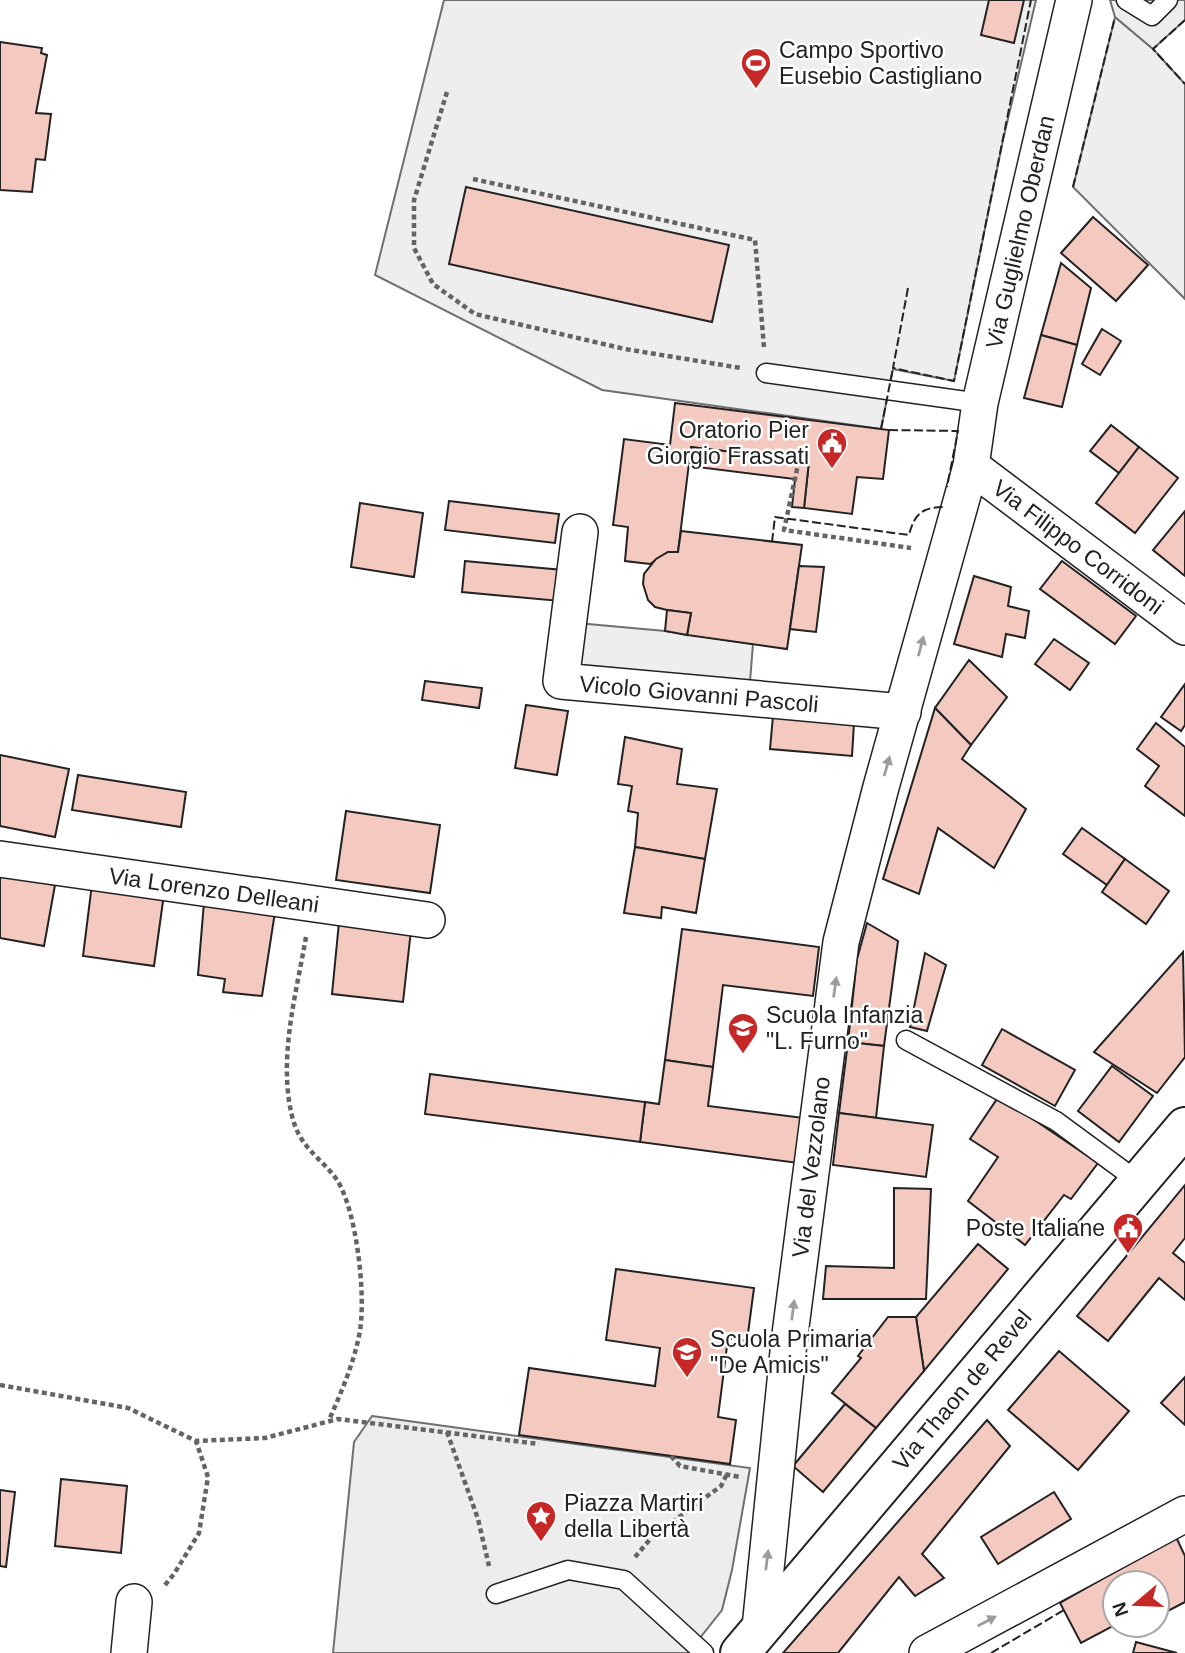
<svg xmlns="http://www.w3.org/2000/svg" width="1185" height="1653" font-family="Helvetica,sans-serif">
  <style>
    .green { fill: #eee; stroke: #6f6f6f; stroke-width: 2 }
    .parking { fill: #ededed; stroke: #6f6f6f; stroke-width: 2 }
    .building { fill: #f3c9c0; stroke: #222; stroke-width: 2 }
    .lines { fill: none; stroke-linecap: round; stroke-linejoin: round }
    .lane-casing { stroke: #222; stroke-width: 21 }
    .street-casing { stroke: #222; stroke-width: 38 }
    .secondary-casing { stroke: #222; stroke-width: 42 }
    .path { stroke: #646464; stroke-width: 4.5; stroke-dasharray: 5 3.5; stroke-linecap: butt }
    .lane { stroke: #fff; stroke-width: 18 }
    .street { stroke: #fff; stroke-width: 35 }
    .secondary { stroke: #fff; stroke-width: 38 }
    .fence { stroke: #222; stroke-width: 2; stroke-dasharray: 9 3.5; stroke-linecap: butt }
    .oneway { fill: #9c9c9c }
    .labels { text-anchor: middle; stroke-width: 5; stroke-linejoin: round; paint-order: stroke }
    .poi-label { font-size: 23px; fill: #222; stroke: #fff; text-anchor: start }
    .street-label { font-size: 23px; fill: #222; stroke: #fff }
  </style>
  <rect width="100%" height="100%" fill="#fff"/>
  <g class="green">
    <path d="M444,0H1036L1003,140L954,381L893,369L881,429L602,390L375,275Z"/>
    <path d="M1115,17L1153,49L1185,84V299L1073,187Z"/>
    <path d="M577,623L665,631L753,644L749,694L581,680Z"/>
  </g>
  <g class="parking">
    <path d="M1110,0H1185V20L1153,49L1115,17Z"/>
    <path d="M372,1416L750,1468L732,1570L722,1610L688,1653H333L354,1442Z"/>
  </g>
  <g class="building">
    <path d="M989,0H1024L1014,43L981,35Z"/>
    <path d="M0,42L42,48L41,53L47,55L36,113L51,114L45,160L36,159L32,192L0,190Z"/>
    <path d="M466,187L729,245L712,322L449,264Z"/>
    <path d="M1093,217L1148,265L1116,301L1061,253Z"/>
    <path d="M1061,263L1091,288L1077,345L1041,335Z"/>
    <path d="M1102,329L1121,341L1100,375L1082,364Z"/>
    <path d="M1041,335L1077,345L1062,407L1024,398Z"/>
    <path d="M675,403L889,430L883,479L857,477L852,514L804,508L809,461L691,447L678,552H668L650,564L625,561L628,527L613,525L624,439L670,445Z"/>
    <path d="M1111,425L1139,447L1119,473L1090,451Z"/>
    <path d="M691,447L809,461L804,508L792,507L795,479L689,466Z"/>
    <path d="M1139,447L1178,478L1135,533L1096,503Z"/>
    <path d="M449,501L559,514L555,543L445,530Z"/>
    <path d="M360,503L423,513L414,577L351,567Z"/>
    <path d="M1185,511V576L1153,550Z"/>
    <path d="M681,531L802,545L787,649L687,635L691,613L667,610L655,607L648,600L643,584L644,574L656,559L668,552H678Z"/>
    <path d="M465,561L563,570L560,601L462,592Z"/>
    <path d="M1062,561L1136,616L1115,644L1040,589Z"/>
    <path d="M799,566L824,567L816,632L790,629Z"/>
    <path d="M974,576L1011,587L1008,606L1029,611L1025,638L1006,634L1002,657L954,644Z"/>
    <path d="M667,610L691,613L687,635L665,631Z"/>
    <path d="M1054,639L1089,663L1070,690L1035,664Z"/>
    <path d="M969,660L1007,697L971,745L935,708Z"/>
    <path d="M425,681L482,688L479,708L422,700Z"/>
    <path d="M1185,684V725L1181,731L1161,717Z"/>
    <path d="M526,705L568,711L557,775L515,768Z"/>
    <path d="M935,708L971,745L962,759L1026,809L994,868L938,828L919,894L883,879Z"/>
    <path d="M773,716L854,723L852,756L770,749Z"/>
    <path d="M1156,723L1185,747V816L1145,786L1159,766L1137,749Z"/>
    <path d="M625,737L682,749L677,784L717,789L705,859L635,847L638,813L628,811L632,786L618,784Z"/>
    <path d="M0,755L69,769L55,837L0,826Z"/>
    <path d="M78,775L186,792L181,827L72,810Z"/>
    <path d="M346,811L440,825L430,893L336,880Z"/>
    <path d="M1082,828L1125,859L1107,885L1063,854Z"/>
    <path d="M635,847L705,859L696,913L662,907L661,918L624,913Z"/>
    <path d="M1125,859L1169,891L1146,924L1102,892Z"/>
    <path d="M0,874L55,885L44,946L0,938Z"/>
    <path d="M92,884L164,894L154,966L83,956Z"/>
    <path d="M204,902L275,912L262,996L223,992L225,979L198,975Z"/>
    <path d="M339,922L411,930L403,1002L332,994Z"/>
    <path d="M867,923L898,941L884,1046L848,1042L857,959Z"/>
    <path d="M682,929L819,947L813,996L723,985L713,1067L665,1060Z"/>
    <path d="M1183,952L1185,1057L1157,1093L1094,1052Z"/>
    <path d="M925,953L946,965L927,1031L910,1027Z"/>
    <path d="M1002,1029L1075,1070L1055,1106L982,1065Z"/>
    <path d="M848,1042L884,1046L876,1118L839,1113Z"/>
    <path d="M665,1060L713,1067L708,1106L804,1118L798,1163L640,1142L645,1102L659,1104Z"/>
    <path d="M1112,1066L1153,1096L1119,1142L1078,1111Z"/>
    <path d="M430,1074L645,1102L640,1142L425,1114Z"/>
    <path d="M999,1096L1098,1163L1071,1199L1064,1195L1025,1245L968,1201L998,1157L970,1139Z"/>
    <path d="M839,1113L933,1125L926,1177L833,1165Z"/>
    <path d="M1185,1185V1238L1173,1253L1185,1263V1300L1159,1278L1108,1341L1077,1316Z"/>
    <path d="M894,1188L931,1189L926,1299H823L826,1266L894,1268Z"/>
    <path d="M978,1244L1008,1269L924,1371L916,1317Z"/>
    <path d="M616,1269L754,1288L747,1341L728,1338L724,1370L718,1417L736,1420L730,1464L519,1435L529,1368L655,1386L660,1348L606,1340Z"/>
    <path d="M888,1317H916L924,1371L876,1428L832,1393L861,1358L858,1356Z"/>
    <path d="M1059,1351L1129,1411L1078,1470L1008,1410Z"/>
    <path d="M1185,1377V1425L1161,1403Z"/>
    <path d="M845,1404L876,1428L823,1492L793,1466Z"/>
    <path d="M987,1420L1010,1446L922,1554L944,1578L915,1596L899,1577L838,1653H783Z"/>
    <path d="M61,1479L127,1486L121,1553L55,1546Z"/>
    <path d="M0,1490L15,1492L6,1567L0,1566Z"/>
    <path d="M1054,1492L1071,1519L998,1564L981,1537Z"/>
    <path d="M1176,1537L1185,1556V1602L1166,1612L1160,1600L1157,1602V1583H1115V1625L1081,1643L1060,1603Z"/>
    <path d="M1136,1642L1177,1653H1133Z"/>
  </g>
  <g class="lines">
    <g class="lane-casing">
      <g id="lane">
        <path d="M1126,0L1152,16L1168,0"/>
        <path d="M766,373L980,403"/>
        <path d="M906,1040L1056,1121L1139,1182"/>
        <path d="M496,1594L568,1570L624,1580L704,1653"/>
      </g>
    </g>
    <g class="street-casing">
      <g id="street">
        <path d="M971,466L1185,627"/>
        <path d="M580,532L561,681L903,712"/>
        <path d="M0,859L427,920"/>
        <path d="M760,1628L789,1342L841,942L881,787L971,466L980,403L1074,0"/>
        <path d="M129,1653L134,1602"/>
        <path d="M927,1653L1185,1514"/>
      </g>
    </g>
    <g class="secondary-casing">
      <path id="secondary" d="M740,1653L1185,1127"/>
    </g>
    <g class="path">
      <path d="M447,92L414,200V248L433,284L475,314L625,349L741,368"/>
      <path d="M473,179L755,240L764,347"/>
      <path d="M799,460L784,530L911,548"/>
      <path d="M306,937C296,995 278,1058 292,1116C300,1149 321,1157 337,1180C357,1211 367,1300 359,1336C353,1365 341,1393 329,1420"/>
      <path d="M0,1385L128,1408L196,1441L265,1438L338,1419L539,1444"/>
      <path d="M447,1432L478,1519L489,1566"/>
      <path d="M671,1456L680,1466L740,1477"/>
      <path d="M635,1557L652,1537L721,1486L727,1474"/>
      <path d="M165,1585L174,1574L199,1533L208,1477L196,1441"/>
    </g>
    <use href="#lane" class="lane"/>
    <use href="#street" class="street"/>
    <use href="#secondary" class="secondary"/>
    <g class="fence">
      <path d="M1185,20L1153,49L1185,84"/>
      <path d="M1073,187L1115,17"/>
      <path d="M908,288L893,368L954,381L1031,0"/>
      <path d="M881,429L893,368"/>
      <path d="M889,430L958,431L947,487"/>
      <path d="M772,542L775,517L909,535C914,515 922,507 943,507L944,504"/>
      <path d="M991,1653L1064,1610"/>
    </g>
  </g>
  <defs><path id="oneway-solid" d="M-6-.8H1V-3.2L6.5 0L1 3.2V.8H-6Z" transform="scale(1.75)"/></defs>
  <g class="oneway">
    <use href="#oneway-solid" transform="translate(921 646) rotate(-75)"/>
    <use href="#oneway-solid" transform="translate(887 766) rotate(-74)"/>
    <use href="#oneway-solid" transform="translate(835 987) rotate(-82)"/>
    <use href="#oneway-solid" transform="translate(793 1310) rotate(-83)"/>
    <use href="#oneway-solid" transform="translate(767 1560) rotate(-83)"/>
    <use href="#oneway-solid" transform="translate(987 1621) rotate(-28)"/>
  </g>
  <defs>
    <g id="stadium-pin" transform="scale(1.575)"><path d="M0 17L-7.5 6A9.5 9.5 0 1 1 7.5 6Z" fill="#c62828" stroke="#fff"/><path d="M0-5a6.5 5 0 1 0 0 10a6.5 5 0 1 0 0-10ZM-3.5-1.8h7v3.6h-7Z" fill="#fff"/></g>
    <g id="civic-pin" transform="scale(1.575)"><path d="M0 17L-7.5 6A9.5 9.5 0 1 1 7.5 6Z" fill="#c62828" stroke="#fff"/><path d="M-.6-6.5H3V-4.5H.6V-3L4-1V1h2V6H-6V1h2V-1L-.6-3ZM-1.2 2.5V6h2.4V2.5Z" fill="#fff"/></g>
    <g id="school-pin" transform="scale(1.575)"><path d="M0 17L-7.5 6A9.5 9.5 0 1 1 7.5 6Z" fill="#c62828" stroke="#fff"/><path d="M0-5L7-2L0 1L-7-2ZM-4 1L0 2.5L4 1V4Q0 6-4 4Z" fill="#fff"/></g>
    <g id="sight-pin" transform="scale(1.575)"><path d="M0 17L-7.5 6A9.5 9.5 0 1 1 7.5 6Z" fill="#c62828" stroke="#fff"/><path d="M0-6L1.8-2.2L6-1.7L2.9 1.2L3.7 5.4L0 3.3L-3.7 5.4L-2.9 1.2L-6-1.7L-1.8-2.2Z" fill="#fff"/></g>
  </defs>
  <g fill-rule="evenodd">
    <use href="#stadium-pin" x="756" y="63"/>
    <use href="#civic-pin" x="832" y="443"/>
    <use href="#school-pin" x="743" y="1028"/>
    <use href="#civic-pin" x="1128" y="1228"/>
    <use href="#school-pin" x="687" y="1352"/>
    <use href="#sight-pin" x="541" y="1516"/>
  </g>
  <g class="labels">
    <g class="poi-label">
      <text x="779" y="58">Campo Sportivo<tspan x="779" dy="26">Eusebio Castigliano</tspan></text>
      <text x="809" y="438" text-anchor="end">Oratorio Pier<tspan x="809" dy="26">Giorgio Frassati</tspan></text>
      <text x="766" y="1023">Scuola Infanzia<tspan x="766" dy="26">"L. Furno"</tspan></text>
      <text x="1105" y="1236" text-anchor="end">Poste Italiane</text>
      <text x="710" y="1347">Scuola Primaria<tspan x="710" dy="26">"De Amicis"</tspan></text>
      <text x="564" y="1511">Piazza Martiri<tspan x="564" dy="26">della Libertà</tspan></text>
    </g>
    <g class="street-label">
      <text transform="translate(1020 232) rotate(-77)" y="8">Via Guglielmo Oberdan</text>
      <text transform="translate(1078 547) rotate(37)" y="8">Via Filippo Corridoni</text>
      <text transform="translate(699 694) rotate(5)" y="8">Vicolo Giovanni Pascoli</text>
      <text transform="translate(214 890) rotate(8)" y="8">Via Lorenzo Delleani</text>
      <text transform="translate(811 1167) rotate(-83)" y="8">Via del Vezzolano</text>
      <text transform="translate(962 1390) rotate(-50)" y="8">Via Thaon de Revel</text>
    </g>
  </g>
  <g transform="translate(1136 1604) rotate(251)"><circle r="33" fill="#ffffff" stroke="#a7a7a7" stroke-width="2"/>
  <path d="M0-5L12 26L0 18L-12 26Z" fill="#c62828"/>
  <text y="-10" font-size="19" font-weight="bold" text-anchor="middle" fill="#222222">N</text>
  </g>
</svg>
